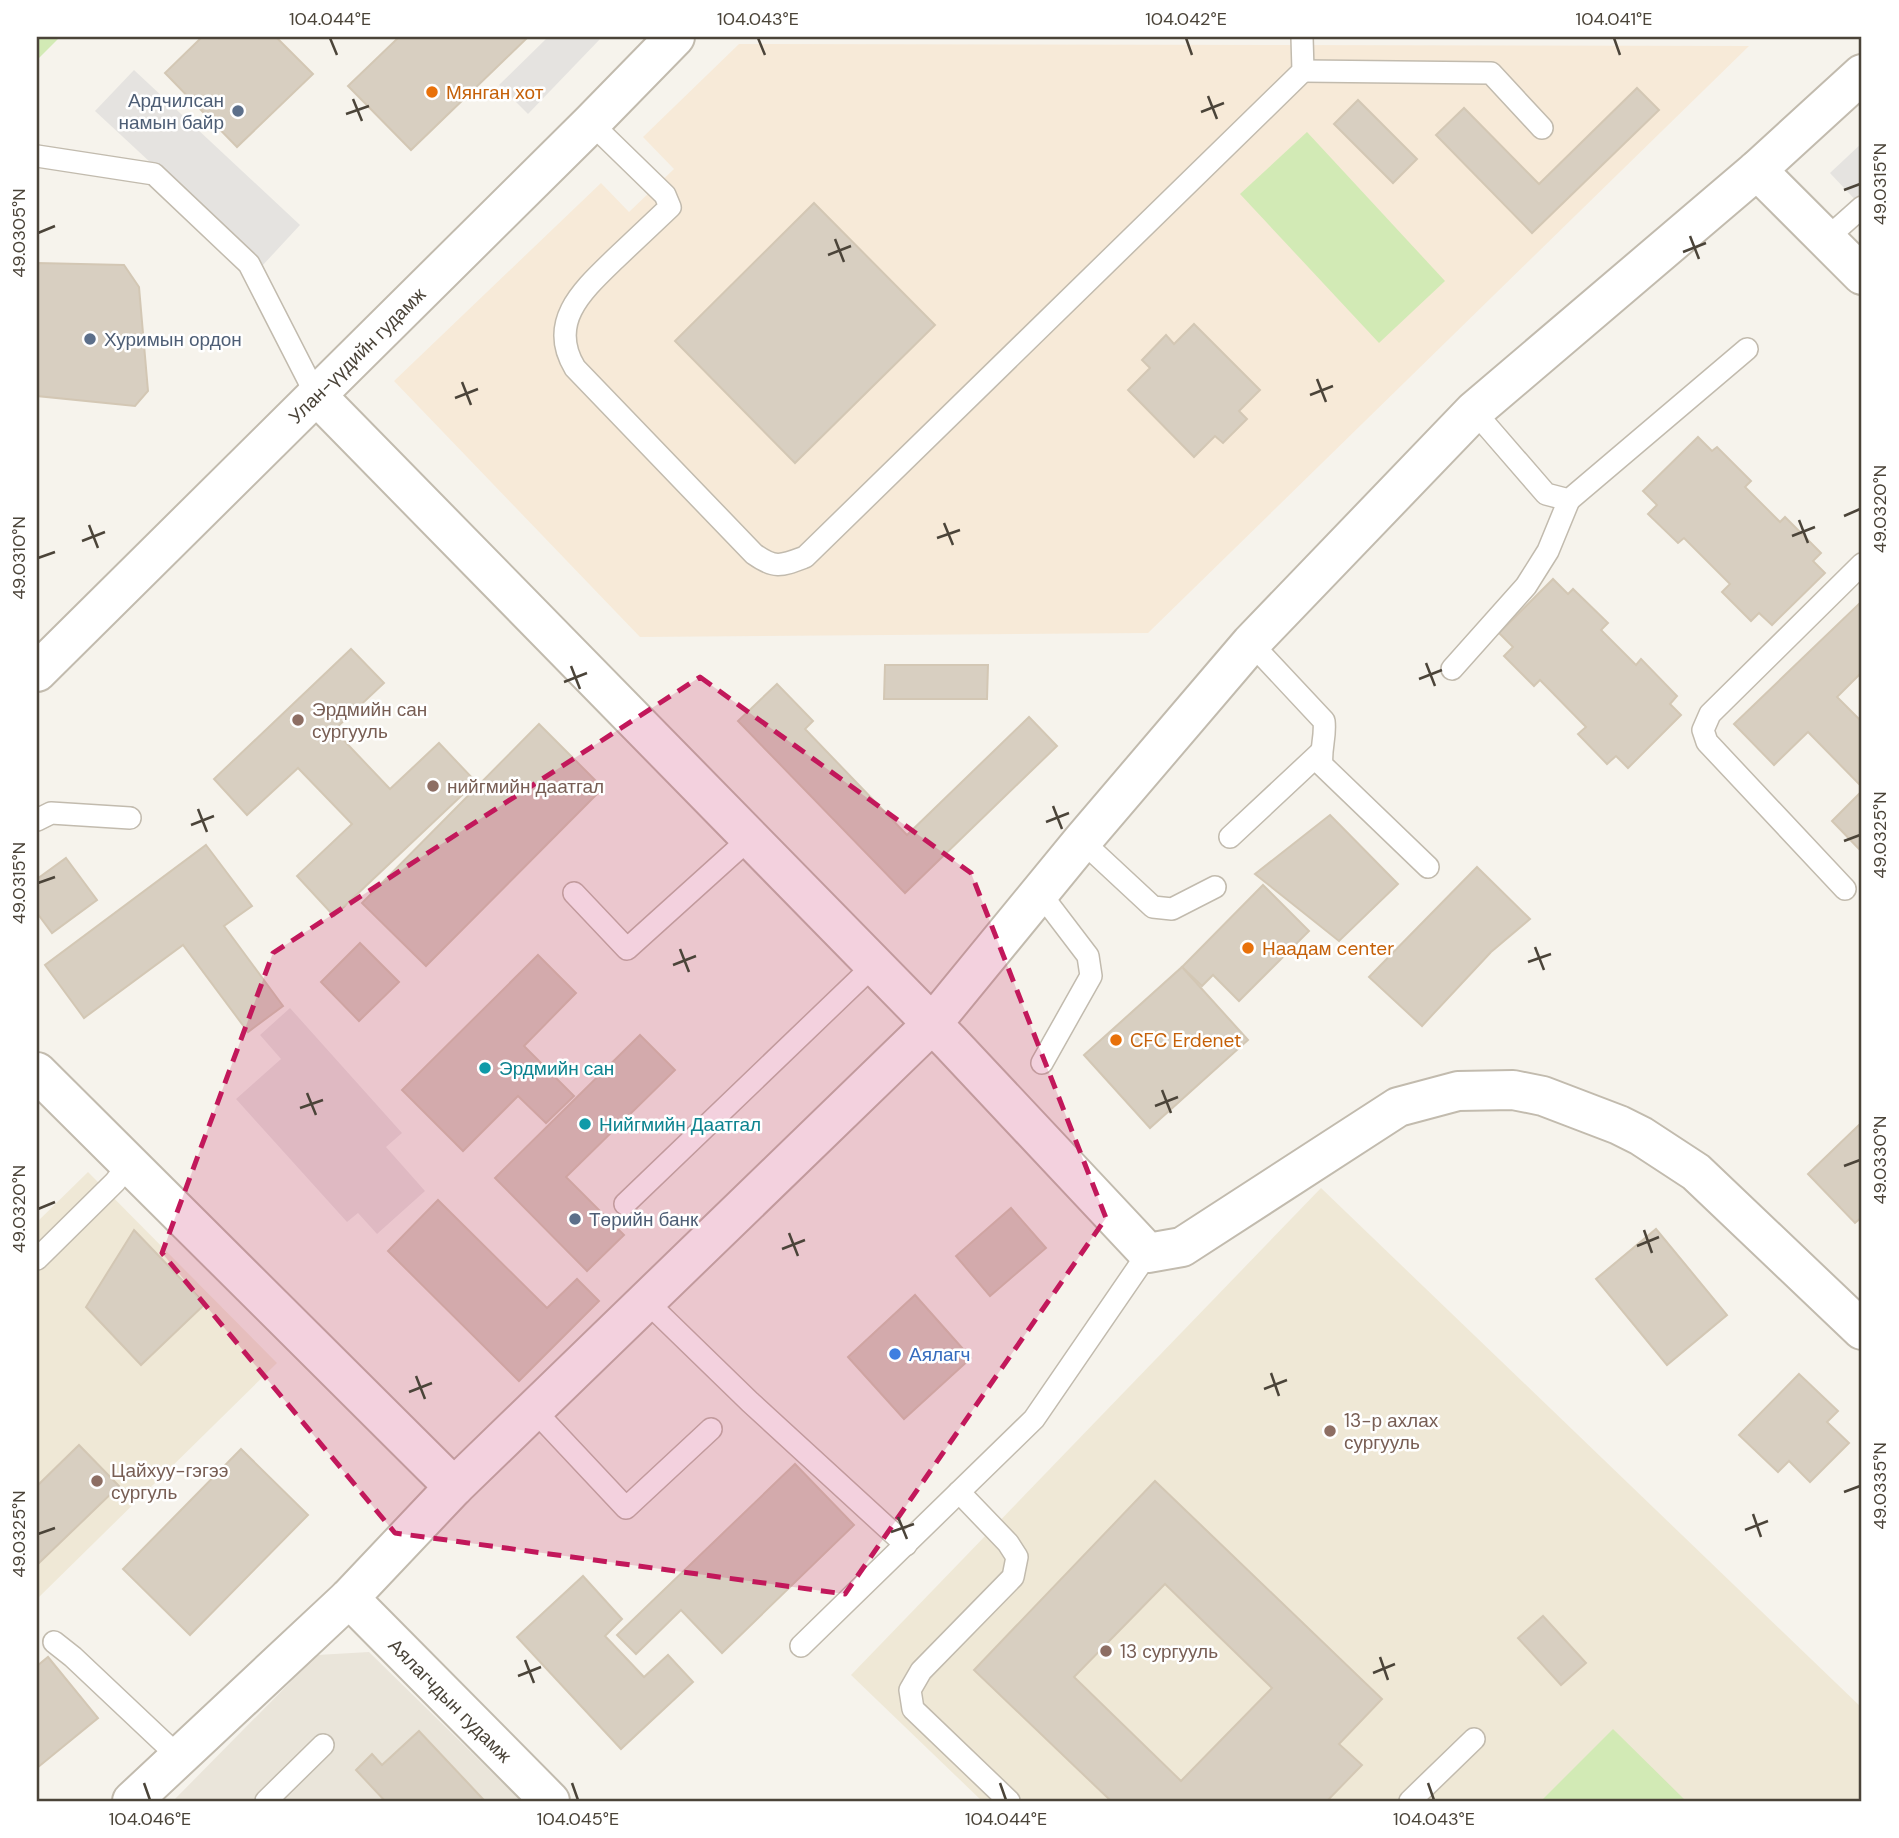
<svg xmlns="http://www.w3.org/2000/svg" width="1899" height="1838" font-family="'DM Sans',sans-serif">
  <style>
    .residential { fill: #eae5da }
    .commercial { fill: #f7ead8 }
    .industrial { fill: #e6e2dd }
    .education { fill: #efe8d6 }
    .green { fill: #d2eab5 }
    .parking { fill: #e5e3e0 }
    .building { fill: #d8cfc1; stroke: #d3c7b4; stroke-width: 2; fill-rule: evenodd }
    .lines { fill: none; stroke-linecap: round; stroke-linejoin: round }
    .service-casing { stroke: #c2bbae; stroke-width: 24 }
    .minor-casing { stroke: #c2bbae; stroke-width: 42 }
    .service { stroke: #fff; stroke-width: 21 }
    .minor { stroke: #fff; stroke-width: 38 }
    .marked { fill: #c2185b; fill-opacity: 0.2; stroke: #c2185b; stroke-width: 5; stroke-dasharray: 14 9; stroke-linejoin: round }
    .ticks { fill: none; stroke: #4b4439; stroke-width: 2.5 }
    .food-dot { fill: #e8710a; stroke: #fff; stroke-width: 2.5 }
    .service-dot { fill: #5c6f8a; stroke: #fff; stroke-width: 2.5 }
    .education-dot { fill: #8d6e63; stroke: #fff; stroke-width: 2.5 }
    .culture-dot { fill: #0f9aa8; stroke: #fff; stroke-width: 2.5 }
    .shop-dot { fill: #3f7fe0; stroke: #fff; stroke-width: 2.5 }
    .labels { text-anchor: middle; stroke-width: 5; stroke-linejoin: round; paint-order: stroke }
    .food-label { font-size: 19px; fill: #c56008; stroke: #fff; text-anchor: start }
    .service-label { font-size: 19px; fill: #4e5e75; stroke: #fff; text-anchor: start }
    .street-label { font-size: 19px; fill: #4b4439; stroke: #fff }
    .education-label { font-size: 19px; fill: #785e54; stroke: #fff; text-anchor: start }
    .culture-label { font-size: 19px; fill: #0d838f; stroke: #fff; text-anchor: start }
    .shop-label { font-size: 19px; fill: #366cbe; stroke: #fff; text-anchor: start }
    .neatline { fill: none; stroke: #4b4439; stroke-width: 2.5 }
    .ticks-label { font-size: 18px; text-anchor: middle; fill: #4b4439 }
  </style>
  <rect width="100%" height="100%" fill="#f6f3ec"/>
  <path class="residential" d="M369,1652L521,1801H173L317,1655Z"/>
  <path class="commercial" d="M739,44L1749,46L1148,633L640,637L394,381L601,183L629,212L674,169L643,137Z"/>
  <path class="industrial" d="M290,1008L402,1133L386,1147L425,1191L377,1234L358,1213L347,1222L236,1099L281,1059L260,1035Z"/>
  <g class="education">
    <path d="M88,1172L277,1363L37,1599V1222Z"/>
    <path d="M1321,1188L1862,1708V1801H982L851,1675Z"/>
  </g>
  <g class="green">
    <path d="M37,37H60L37,60Z"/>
    <path d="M1307,132L1445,281L1379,343L1240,194Z"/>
    <path d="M1613,1729L1686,1801H1541Z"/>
  </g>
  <g class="parking">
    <path d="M548,37H602L528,114L499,85Z"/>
    <path d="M134,70L300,225L262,266L95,111Z"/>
    <path d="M1862,143V207L1830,173Z"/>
  </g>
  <g class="building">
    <path d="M202,37H276L313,74L237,147L165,73Z"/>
    <path d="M399,37H528L411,150L348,86Z"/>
    <path d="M1637,88L1659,110L1532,233L1436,135L1464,108L1539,184Z"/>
    <path d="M1358,100L1417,159L1393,183L1334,124Z"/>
    <path d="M814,203L935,325L795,463L675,341Z"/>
    <path d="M37,263L124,265L139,287L148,391L135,406L37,396Z"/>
    <path d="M1194,324L1260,390L1239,411L1247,419L1223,443L1215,436L1194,457L1128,390L1150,368L1142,360L1166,335L1174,344Z"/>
    <path d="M1698,437L1712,451L1717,447L1751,481L1745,487L1780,522L1785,517L1821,553L1813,561L1825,573L1772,625L1759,613L1751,621L1722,592L1730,584L1684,538L1678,543L1648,514L1657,505L1643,491Z"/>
    <path d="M1553,579L1568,594L1573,589L1608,623L1601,630L1636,665L1641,659L1677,696L1670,704L1681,715L1628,768L1616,756L1607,764L1578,734L1586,727L1540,680L1534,686L1504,656L1513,647L1499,633Z"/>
    <path d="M1862,601V672L1837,697L1862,722V787L1808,732L1774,765L1734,724Z"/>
    <path d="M351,649L384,683L334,730L390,789L439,743L476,782L334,916L297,876L352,824L298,768L247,815L214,779Z"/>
    <path d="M885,665H988L987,699H884Z"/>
    <path d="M777,684L813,721L805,729L907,835L1029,717L1057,746L905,893L738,721Z"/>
    <path d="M539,724L603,788L426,966L362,903Z"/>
    <path d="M1862,791V849L1861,851L1832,821Z"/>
    <path d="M1330,815L1398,884L1339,941L1255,874Z"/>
    <path d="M206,845L252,906L224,926L283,1006L248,1032L183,945L84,1018L45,965Z"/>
    <path d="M66,858L97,900L52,933L37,913V879Z"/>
    <path d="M1477,867L1530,919L1491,952L1422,1026L1369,977Z"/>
    <path d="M1263,885L1309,931L1239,1001L1213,975L1202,986L1182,967Z"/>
    <path d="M360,943L399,982L359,1021L321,982Z"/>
    <path d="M538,955L576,993L524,1046L574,1096L546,1123L518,1096L463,1151L402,1090Z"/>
    <path d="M1182,967L1248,1040L1150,1128L1084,1055Z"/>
    <path d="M640,1035L675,1070L566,1177L624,1235L587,1271L495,1178Z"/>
    <path d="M1862,1122V1217L1855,1223L1808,1174Z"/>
    <path d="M438,1200L547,1308L577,1279L599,1301L519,1381L388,1251Z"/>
    <path d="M1011,1208L1046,1248L990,1296L956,1256Z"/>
    <path d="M1656,1229L1727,1315L1667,1365L1596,1279Z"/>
    <path d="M134,1230L205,1304L141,1365L86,1307Z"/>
    <path d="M915,1295L971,1358L904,1419L848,1357Z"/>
    <path d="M1799,1374L1838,1411L1827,1422L1849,1443L1810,1482L1789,1461L1778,1472L1739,1435Z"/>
    <path d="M79,1445L119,1486L37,1565V1486Z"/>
    <path d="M241,1449L308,1515L190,1635L123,1569Z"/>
    <path d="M795,1464L854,1525L722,1653L681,1610L636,1654L617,1635Z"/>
    <path d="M1155,1481L1382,1699L1339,1744L1362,1765L1327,1801H1111L974,1670ZM1165,1584L1272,1688L1181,1781L1074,1677Z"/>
    <path d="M583,1576L622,1619L605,1636L644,1677L668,1655L693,1682L621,1749L517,1637Z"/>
    <path d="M1543,1616L1586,1663L1561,1685L1518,1638Z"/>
    <path d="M48,1657L98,1718L37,1768V1666Z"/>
    <path d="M419,1731L483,1799L480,1801H385L356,1770L372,1754L382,1765Z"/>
  </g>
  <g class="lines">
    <g class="service-casing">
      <g id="service">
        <path d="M1303,71L1491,73L1542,128"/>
        <path d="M591,123L665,195L670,207C652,224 633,242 615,259C583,290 547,322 575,368L754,554C775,569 781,566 805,557L1303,71L1302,37"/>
        <path d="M37,156L154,174L249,264L316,395"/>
        <path d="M1826,239L1862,207"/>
        <path d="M1474,411L1546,494L1569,500L1747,349"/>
        <path d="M1251,643L1324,721C1326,737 1320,749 1322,765L1428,867"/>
        <path d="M1452,669L1526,586L1548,551L1569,500"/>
        <path d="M37,820L51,813L130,818"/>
        <path d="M1230,837L1321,752"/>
        <path d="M1082,841L1153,907L1172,909L1215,887"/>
        <path d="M1845,889L1707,742L1703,730L1710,714L1862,564"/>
        <path d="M574,893L627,949L750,838"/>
        <path d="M1040,893L1088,956L1091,976L1042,1063"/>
        <path d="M625,1204L874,965"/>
        <path d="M37,1259L115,1182L129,1164"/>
        <path d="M646,1301L750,1402L906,1545"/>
        <path d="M534,1410L626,1508L711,1429"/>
        <path d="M959,1492L1008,1543L1017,1557L1013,1577L921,1671L910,1690L913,1709L1009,1801"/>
        <path d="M54,1642L73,1657L179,1757"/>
        <path d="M801,1646L1034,1419L1148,1253"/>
        <path d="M266,1801L323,1745"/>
        <path d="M1410,1801L1474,1739"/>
      </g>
    </g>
    <g class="minor-casing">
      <g id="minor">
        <path d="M1757,170L1862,275"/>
        <path d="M316,395L950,1042L1148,1253L1182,1247L1398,1107L1458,1091L1513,1090L1543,1096L1619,1125L1641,1136L1696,1172L1862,1330"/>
        <path id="s1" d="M37,672L591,123L675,37"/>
        <path d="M37,1072L454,1487"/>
        <path id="s2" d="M349,1598L550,1801"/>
        <path d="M132,1801L349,1598L454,1487L932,1024L1082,841L1251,643L1474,411L1757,170L1862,74"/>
      </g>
    </g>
    <use href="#service" class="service"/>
    <use href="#minor" class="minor"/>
  </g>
  <path class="marked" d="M700,677L971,873L1106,1218L845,1594L395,1533L162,1253L273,953Z"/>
  <path class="ticks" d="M330,38L337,55M758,38L765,55M1186,38L1192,55M1614,38L1620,55M1208,96L1217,119M353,99L362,121M1201,112L1224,103M346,114L369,106M1844,190L1860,184M38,233L55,226M1690,236L1699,259M835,239L844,262M1683,252L1706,243M828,255L851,246M1317,379L1326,402M462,382L471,405M1310,395L1333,386M455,398L478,389M1844,516L1860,509M1799,520L1808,543M944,523L953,545M89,525L98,548M1792,536L1815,527M937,538L960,530M82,541L105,532M38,558L55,552M1426,663L1435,686M571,666L580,689M1419,679L1442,670M564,682L587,673M1053,806L1062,829M198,809L207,832M1046,822L1069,813M191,825L214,816M1844,841L1860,835M38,883L55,877M1535,947L1544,970M680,949L689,972M1528,962L1551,954M673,965L696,956M1162,1090L1171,1113M307,1093L316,1115M1155,1106L1178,1097M300,1108L323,1100M1844,1166L1860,1160M38,1209L55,1202M1644,1230L1652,1253M789,1233L798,1256M1637,1246L1659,1237M782,1249L805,1240M1271,1373L1279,1396M416,1376L425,1399M1264,1389L1287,1380M409,1392L432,1383M1844,1492L1860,1486M1753,1514L1761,1537M898,1517L907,1539M1745,1530L1768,1521M891,1532L914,1524M38,1534L55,1528M1380,1657L1388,1680M525,1660L534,1683M1373,1673L1395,1664M518,1676L541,1667M144,1783L150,1800M572,1783L578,1800M1000,1783L1006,1800M1428,1783L1434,1800"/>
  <g class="food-dot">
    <circle cx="432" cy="92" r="7"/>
    <circle cx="1248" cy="948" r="7"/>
    <circle cx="1116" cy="1040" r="7"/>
  </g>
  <g class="service-dot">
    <circle cx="238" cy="111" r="7"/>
    <circle cx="90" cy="339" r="7"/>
    <circle cx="575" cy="1219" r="7"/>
  </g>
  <g class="education-dot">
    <circle cx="298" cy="720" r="7"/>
    <circle cx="433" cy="786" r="7"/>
    <circle cx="1330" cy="1431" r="7"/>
    <circle cx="97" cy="1481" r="7"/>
    <circle cx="1106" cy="1651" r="7"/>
  </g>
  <g class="culture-dot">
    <circle cx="485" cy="1068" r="7"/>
    <circle cx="585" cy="1124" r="7"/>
  </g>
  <circle class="shop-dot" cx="895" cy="1354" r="7"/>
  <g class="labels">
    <g class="food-label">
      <text x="446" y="99">Мянган хот</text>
      <text x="1262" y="955">Наадам center</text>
      <text x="1130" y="1047">CFC Erdenet</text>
    </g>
    <g class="service-label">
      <text x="224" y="107" text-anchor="end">Ардчилсан<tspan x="224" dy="22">намын байр</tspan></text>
      <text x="104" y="346">Хуримын ордон</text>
      <text x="589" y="1226">Төрийн банк</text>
    </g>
    <g class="street-label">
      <text dy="7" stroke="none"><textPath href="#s1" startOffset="450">Улан-үүдийн гудамж</textPath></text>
      <text dy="7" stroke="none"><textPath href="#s2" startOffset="144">Аялагчдын гудамж</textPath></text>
    </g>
    <g class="education-label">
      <text x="312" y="716">Эрдмийн сан<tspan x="312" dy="22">сургууль</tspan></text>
      <text x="447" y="793">нийгмийн даатгал</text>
      <text x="1344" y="1427">13-р ахлах<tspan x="1344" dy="22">сургууль</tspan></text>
      <text x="111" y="1477">Цайхуу-гэгээ<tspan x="111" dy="22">сургуль</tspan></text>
      <text x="1120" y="1658">13 сургууль</text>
    </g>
    <g class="culture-label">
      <text x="499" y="1075">Эрдмийн сан</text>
      <text x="599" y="1131">Нийгмийн Даатгал</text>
    </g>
    <g class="shop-label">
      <text x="909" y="1361">Аялагч</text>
    </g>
  </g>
  <rect width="1899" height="1838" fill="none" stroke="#ffffff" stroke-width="77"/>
  <rect x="38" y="38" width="1822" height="1762" class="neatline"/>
  <g class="ticks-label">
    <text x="330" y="25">104.044°E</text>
    <text x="758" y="25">104.043°E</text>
    <text x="1186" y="25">104.042°E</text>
    <text x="1614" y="25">104.041°E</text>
    <text transform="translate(1880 184) rotate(-90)" y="6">49.0315°N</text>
    <text transform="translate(19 233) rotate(-90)" y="6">49.0305°N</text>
    <text transform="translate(1880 509) rotate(-90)" y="6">49.0320°N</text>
    <text transform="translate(19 558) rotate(-90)" y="6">49.0310°N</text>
    <text transform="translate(1880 835) rotate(-90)" y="6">49.0325°N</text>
    <text transform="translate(19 883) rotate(-90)" y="6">49.0315°N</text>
    <text transform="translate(1880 1160) rotate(-90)" y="6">49.0330°N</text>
    <text transform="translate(19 1209) rotate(-90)" y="6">49.0320°N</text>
    <text transform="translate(1880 1486) rotate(-90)" y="6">49.0335°N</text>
    <text transform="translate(19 1534) rotate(-90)" y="6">49.0325°N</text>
    <text x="150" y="1825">104.046°E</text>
    <text x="578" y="1825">104.045°E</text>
    <text x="1006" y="1825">104.044°E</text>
    <text x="1434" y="1825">104.043°E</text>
  </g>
</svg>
